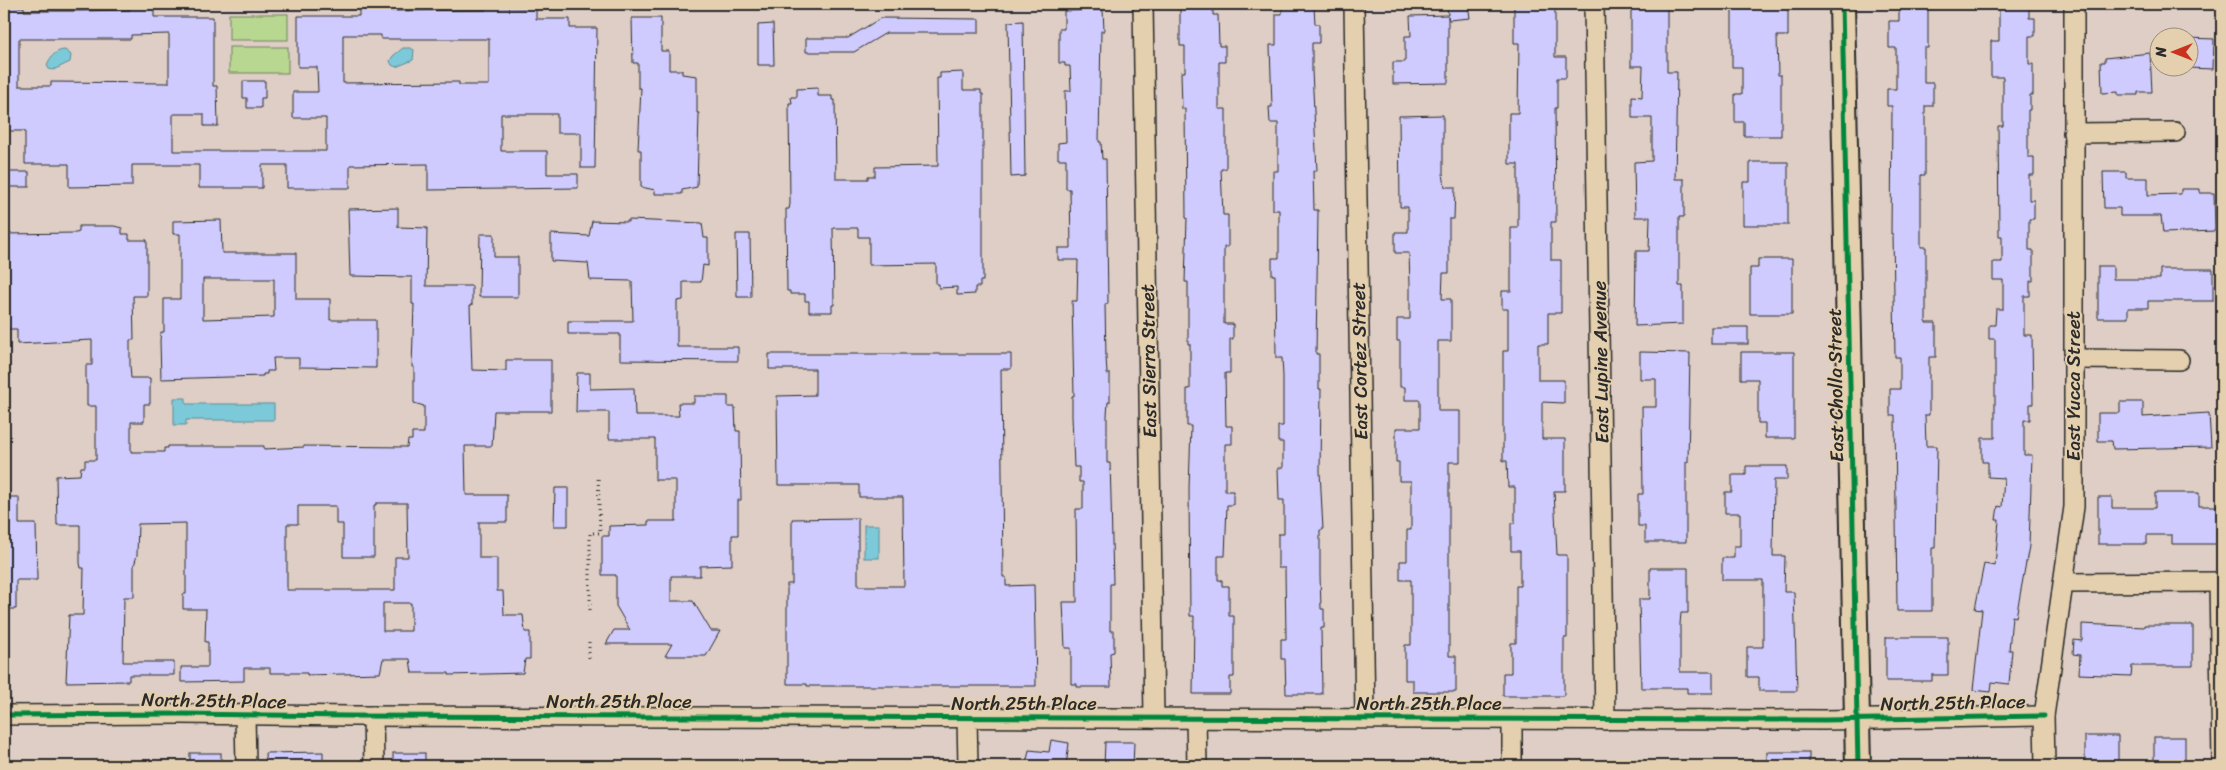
<svg xmlns="http://www.w3.org/2000/svg" width="2226" height="770" font-family="Sriracha,sans-serif">
  <style>
    .green { fill: #b8d790; stroke: #72815e }
    .water { fill: #7ccad9; stroke: #5c8a93 }
    .building { fill: #cfcbfe; stroke: #2b2b2b; fill-rule: evenodd }
    .lines { fill: none; stroke-linecap: round; stroke-linejoin: round }
    .minor-casing { stroke: #2b2b2b; stroke-width: 22 }
    .tertiary-casing { stroke: #2b2b2b; stroke-width: 28 }
    .path { stroke: #2b2b2b; stroke-width: 3; stroke-dasharray: 1 4; stroke-linecap: butt }
    .minor { stroke: #e4cfae; stroke-width: 19 }
    .tertiary { stroke: #e4cfae; stroke-width: 24 }
    .cycleway-casing { stroke: #e4cfae; stroke-width: 8 }
    .cycleway { stroke: #00873e; stroke-width: 5 }
    .labels { text-anchor: middle; stroke-width: 4; stroke-linejoin: round; paint-order: stroke }
    .street-label { font-size: 19px; fill: #2b2b2b; stroke: #e4cfae }
  </style>
  <rect width="100%" height="100%" fill="#decec6"/>
  <filter id="ink" filterUnits="userSpaceOnUse"><feTurbulence type="fractalNoise" baseFrequency=".02" numOctaves="2"/><feDisplacementMap in="SourceGraphic" scale="10" xChannelSelector="R" yChannelSelector="G"/><feConvolveMatrix kernelMatrix="1 2 1 2 8 2 1 2 1" color-interpolation-filters="sRGB"/></filter>
  <g filter="url(#ink)">
    <g class="green">
      <rect x="229" y="14" width="59" height="26"/>
      <rect x="229" y="47" width="59" height="26"/>
    </g>
    <g class="water">
      <path d="M403,48H410L414,50L413,60L396,67L392,65L390,61L393,56Z"/>
      <path d="M65,50L71,55L70,62L53,70L49,69L47,65C50,57 56,50 65,50Z"/>
      <path d="M174,398H186V404H274V420H186V425H174Z"/>
      <rect x="864" y="525" width="15" height="33"/>
    </g>
    <g class="building">
      <path d="M1468,4L1470,18L1449,20L1448,16V83L1393,84V62H1405V36H1411L1410,16L1448,15L1447,5Z"/>
      <path d="M1514,4H1555V57H1566V78H1557V108H1555L1556,222H1551V260H1561V313H1548V344H1538V380H1564V403L1542,402V439H1565V491H1554L1557,555H1567V638H1564V696H1503V673H1511V643H1516V586H1520V551H1511V523H1515V487H1508L1507,461H1503V351H1508V309H1502V291H1511V228H1518V164H1509V113H1518L1519,43H1514Z"/>
      <path d="M1631,4H1667V72H1677L1675,179H1684V217H1679V286H1683V324L1635,326L1636,251H1649L1650,217H1635L1634,162L1652,161V118H1632V96L1642,97L1643,66H1631Z"/>
      <path d="M1732,4H1788V36H1777L1778,75H1781V136H1744V122H1735V94H1742V67H1732Z"/>
      <path d="M1999,4H2029V18H2035V36H2029V64H2033V95H2030V110H2028V157H2034V175H2029V200H2034V219H2029V250H2033V281H2030V296H2024V335H2032L2033,404H2030V420H2024V455H2032L2029,546L2016,617L2012,616L2009,650H2012L2009,684L1992,682L1991,692L1973,690L1982,610L1975,609L1984,564L1995,566L1999,520H1996L1998,506L2002,507L2004,478L1988,477V462H1982V438H1995V339H1989V325H1995L1996,309H2003V280H1993V262H2002V236H1999L1998,126H2003V77H1991V41H1999Z"/>
      <path d="M1180,6L1213,7V15H1218L1219,46H1225V62H1219V109H1226V169H1221L1223,215H1228V247H1224V324H1233V339H1230V373H1225L1226,426H1232V444H1225V491H1233V505H1227L1225,556H1218V580H1222V586H1229V616H1234V677H1230V694H1193L1194,616H1190L1189,489L1191,426H1187V389H1190V344H1188V282H1185L1187,218H1186L1185,109H1182L1181,72H1185V46H1180Z"/>
      <path d="M1899,6H1928V48H1924V83H1933V106H1925V175H1921V247H1926V323H1936V357H1929V415H1925L1926,446H1937L1935,548H1932V611H1897L1895,415H1890V389H1900V357H1895L1893,234H1891L1892,106H1887V89H1896V48H1889V21H1899Z"/>
      <path d="M4,7H24V11H73L130,10V7H154V17H213V86H217L218,126H204V114H173V151H326V118H293V92H318L317,67H298V16H359V7H382V11L486,10V7L536,8V19H570V28H597L595,168H581V133H557V114H501V151H547V174H578V188L428,190V164L350,165V188H287V165H262V188H199V165H132V186L69,187V164H25V131H4ZM169,34V83L51,82V86H19V39H131V35ZM343,35H381V39H489V85H459V82L343,83Z"/>
      <path d="M1282,7H1314L1315,24H1319V43H1312V71L1317,171H1313L1314,210H1318L1316,354H1319V389H1321L1320,471L1323,530H1320V575L1321,609H1324V628H1321L1322,694H1286L1285,659H1281V639H1286L1285,568H1278V534H1284V500H1279L1278,468H1283V442H1278V426H1283V376L1282,358H1276L1275,275H1272V258H1279V210H1273V171H1278V123H1270L1269,107H1272L1270,45H1276V14H1282Z"/>
      <path d="M1103,10L1104,31H1101L1099,142H1101L1102,159H1106L1108,304H1105L1106,357L1107,374H1110V402H1108L1107,415V463H1110L1111,497L1113,584H1110V631H1114V652L1110,653L1111,687H1077V684H1071V648H1065L1063,602H1077L1076,509H1083V482H1079V467H1074L1072,416V396H1074L1072,301H1077L1078,260H1058V248H1071L1070,189H1066V159H1058V143L1066,142L1065,91H1071L1070,66H1065V63H1059V29H1064V11Z"/>
      <path d="M632,18H661V51H669V70H682V74L697,76V113H699L697,187L682,190V194H655V190L641,187V150H638L641,88H638V63H633Z"/>
      <path d="M881,18L979,19V33H886L854,52H806V38H848Z"/>
      <path d="M1023,21L1025,176L1011,177L1008,22Z"/>
      <path d="M773,24L774,65H758V25Z"/>
      <path d="M2188,38L2214,39L2213,69L2188,68Z"/>
      <path d="M2150,53L2152,92H2138V95H2118V92L2102,93L2101,62H2105V58Z"/>
      <path d="M963,72V90H981V94H983V281H980V287H975V294L957,295V287L939,288V284H936V264L869,265V237H858V228H833L834,305H832V312H809V301H805V294H790V291H787L786,209H789L790,204L789,103H792L791,97H797V89L818,88V96H832V100H835L836,179H868V176H875V167L938,166L937,78H940V73Z"/>
      <path d="M243,81H265V98H261V108H247V98H243Z"/>
      <path d="M1443,115V173L1445,187H1455L1454,219H1449V273H1443L1442,299H1451V341H1438V411H1460V462H1449V656H1456V692H1413V680H1405V645H1411V580H1400V561H1407V530H1411V481H1399V462H1396V428H1420V400H1405V387H1400V341H1397V319H1410V285L1409,253H1395V232H1408V207H1400L1399,116Z"/>
      <path d="M1750,162H1788V225H1743V182H1750Z"/>
      <rect x="4" y="172" width="25" height="15"/>
      <path d="M2103,172H2126V178H2148V195L2181,194V189H2200V193H2214L2215,231L2163,233L2161,216H2120V208H2104Z"/>
      <path d="M398,208V227L427,228L426,286H472V305H470L472,370L506,371V360H551V411H494L492,446H465L466,495H507V522H479V558H497V591H503L504,615H523L525,632H530V659H525L523,673L449,675V673H412L410,659H383L380,673L307,675V673H270V668H244V681L181,682V667H208V642H205L206,609H183V594H186V523L138,524L137,555L134,566V597H124L123,662H174V675H129V681L66,682L69,615H83L84,568H81L80,563V525H57L56,476L80,475L81,467H85V460H96V406H87V384H86V365H92V340L17,344V329H4V234L76,233L79,232V226H114L122,228V234H129V240H147V296H133L134,340H130V365L131,378H150V404H144V422H131V452H164V448H168V446H264V449L304,447V446L407,447L408,440H412V433H424V406L414,403V367H412L414,304H412V277L350,276L348,209ZM376,503H407L408,557H395V590H287V524H298V506H336V524H343V557H374V505H376ZM383,603H411V631H383Z"/>
      <path d="M221,220L222,253H296V299H330V320H376V368L299,367V358H273L274,371H267V374H263V376L161,379L160,340L161,332H164V299H180V234H173V221ZM203,279H274V317L203,319Z"/>
      <path d="M628,220L702,223L704,238H708V266L703,265L701,282H683V300L677,301V347H738V361L620,360V334H568V321H633L632,281L590,280L588,263L551,261V234L589,236L592,221L628,222Z"/>
      <path d="M480,234H494V257H518V297H479Z"/>
      <path d="M736,234H750L751,297H737Z"/>
      <path d="M1758,259H1792V314H1750V268H1758Z"/>
      <path d="M2098,266H2113V279H2160V269H2213V301H2148V308H2128V318H2098Z"/>
      <rect x="1711" y="327" width="37" height="17"/>
      <path d="M1640,352L1690,353L1688,462H1686V542H1645V526H1638V494H1643L1642,407H1656V379H1640Z"/>
      <path d="M1741,352H1794V438H1765V423H1758V379H1741Z"/>
      <path d="M769,354H1011V369H1001L1003,577H1006V586L1034,585L1036,686H807V684H787V584H792V519L858,518V586H904L903,497H859V485H778L777,396L815,395V369H769Z"/>
      <path d="M577,373H590V389L634,388L635,416H679L678,403H694V396H728V407H735L736,431H740V442L741,500H738V535H732V565L700,566V576H671V601H693L711,631H720L706,656H665L672,644H606L614,630H630L616,606V575H602V536H609V526L648,525V521H676V480H655V439H609V412H576Z"/>
      <path d="M2120,402H2143V417L2209,413L2211,447L2113,449L2112,441H2098V413H2120Z"/>
      <path d="M1746,466H1787V480H1774L1773,556H1785L1784,592H1794L1797,691H1759V677H1747V647H1763V580H1722V558H1734V546H1740V513H1725V492H1732V475H1746Z"/>
      <path d="M555,488H568V526H554Z"/>
      <path d="M2155,493H2199V506H2222V544H2172V535H2147V544H2098V497H2112V508H2155Z"/>
      <path d="M4,497H19V524H36L37,580H16V609H4Z"/>
      <path d="M1650,568H1688V613H1681L1680,624V672H1713V693H1687V688H1641L1639,599H1650Z"/>
      <path d="M2082,624L2144,627V625H2193V666H2132L2131,676L2079,674L2080,655L2073,654L2074,640L2082,641Z"/>
      <path d="M1886,637H1948V675H1932V681H1886Z"/>
      <rect x="2085" y="736" width="33" height="30"/>
      <rect x="2154" y="737" width="31" height="29"/>
      <path d="M1051,740L1069,743L1066,766H1026L1029,750L1049,752Z"/>
      <path d="M1105,742H1134L1133,766H1104Z"/>
      <path d="M323,752V766H266L265,753Z"/>
      <rect x="1767" y="752" width="42" height="14"/>
      <rect x="190" y="753" width="31" height="13"/>
      <rect x="393" y="753" width="32" height="13"/>
    </g>
    <g class="lines">
      <g class="minor-casing">
        <g id="minor">
          <path d="M1143,4L1154,718"/>
          <path d="M1354,4L1365,718"/>
          <path d="M1594,4L1605,720"/>
          <path d="M2073,133L2175,132"/>
          <path d="M2073,359L2179,360"/>
          <path d="M2219,582L2222,761"/>
          <path d="M2064,583L2222,582"/>
          <path d="M4,715L181,714L351,716L1824,720L2044,716"/>
          <path d="M245,715L246,766"/>
          <path d="M373,716L374,766"/>
          <path d="M967,718L968,766"/>
          <path d="M1196,718L1197,766"/>
          <path d="M1512,719V766"/>
          <path d="M2045,766L2044,716L2074,507V4"/>
        </g>
      </g>
      <g class="tertiary-casing">
        <path id="tertiary" d="M1842,4L1858,766"/>
      </g>
      <g class="path">
        <path d="M590,610V533H600L598,475"/>
        <path d="M589,658V639"/>
      </g>
      <use href="#minor" class="minor"/>
      <use href="#tertiary" class="tertiary"/>
      <g class="cycleway-casing">
        <g id="cycleway">
          <path d="M1842,4L1858,766"/>
          <path d="M4,715L181,714L351,716L1824,720L2044,716"/>
        </g>
      </g>
      <use href="#cycleway" class="cycleway"/>
    </g>
  </g>
  <g class="labels">
    <g class="street-label">
      <text transform="translate(1148 361) rotate(-91)" y="7">East Sierra Street</text>
      <text transform="translate(1359 361) rotate(-91)" y="7">East Cortez Street</text>
      <text transform="translate(1600 362) rotate(-91)" y="7">East Lupine Avenue</text>
      <text transform="translate(1835 385) rotate(-91)" y="7">East Cholla Street</text>
      <text transform="translate(2073 386) rotate(-90)" y="7">East Yucca Street</text>
      <text transform="translate(214 700) rotate(1)" y="7">North 25th Place</text>
      <text x="619" y="708">North 25th Place</text>
      <text transform="translate(1953 702) rotate(-1)" y="7">North 25th Place</text>
      <text x="1024" y="710">North 25th Place</text>
      <text x="1429" y="710">North 25th Place</text>
    </g>
  </g>
  <rect width="2226" height="770" fill="none" stroke="#e4cfae" stroke-width="20"/>
  <rect x="10" y="10" width="2206" height="750" fill="none" stroke="#2b2b2b" stroke-width="2" filter="url(#ink)"/>
  <g transform="translate(2174 52) rotate(270)"><circle r="24" fill="#e4cfae" stroke="#9a8d7a"/>
  <path d="M0-4L9 19L0 12L-9 19Z" fill="#c8321e"/>
  <text y="-8" font-size="14" font-weight="bold" text-anchor="middle" fill="#2b2b2b">N</text>
  </g>
</svg>
